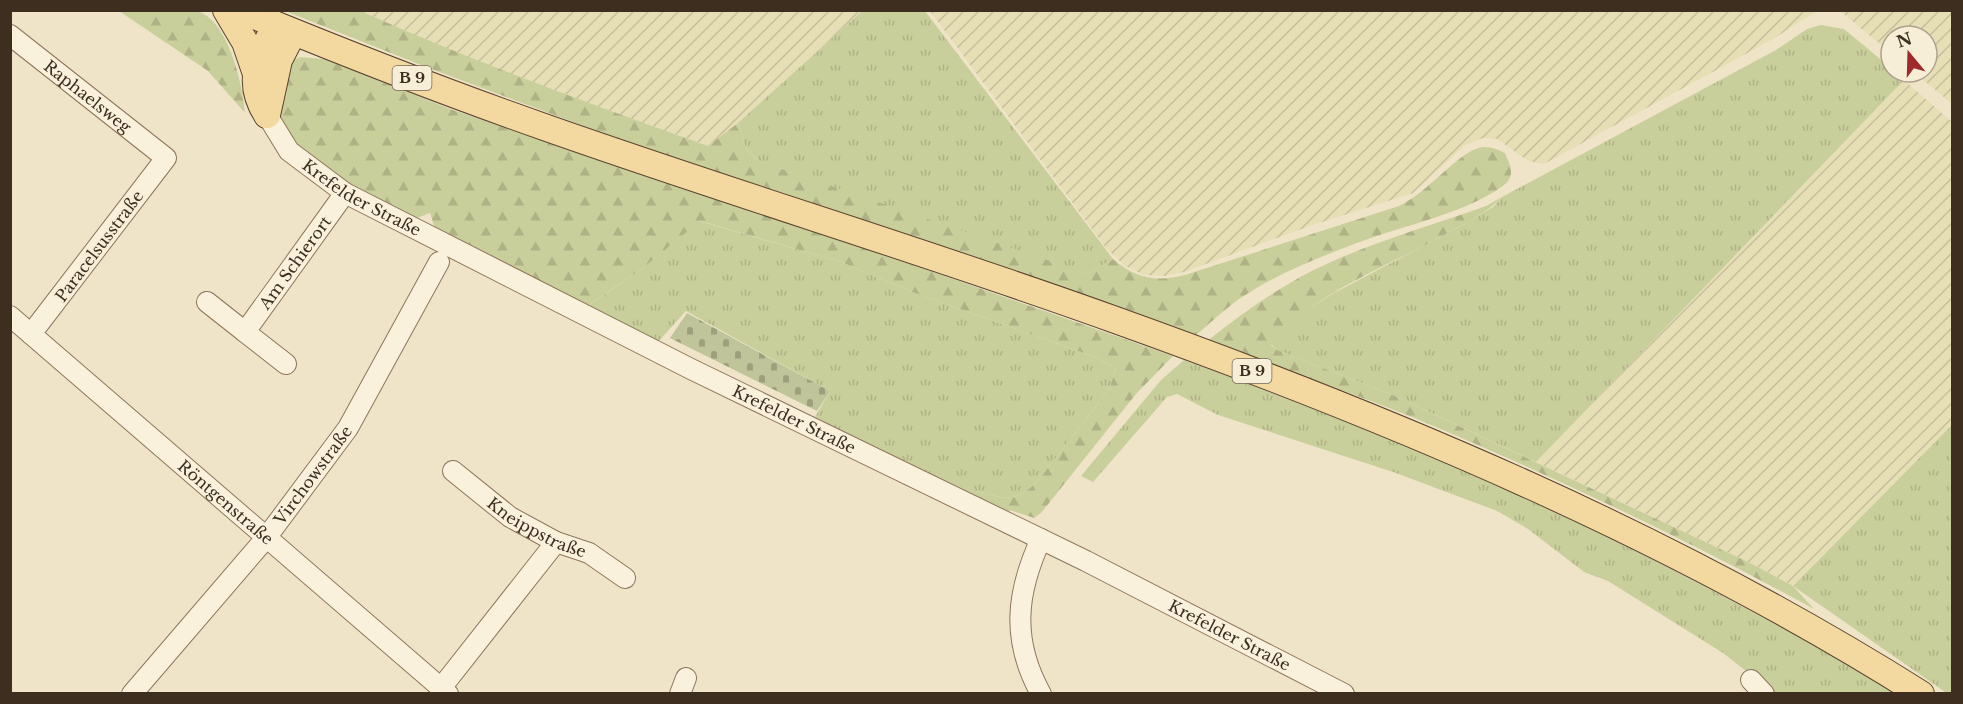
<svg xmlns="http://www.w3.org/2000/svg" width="1963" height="704" font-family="'Libre Baskerville',serif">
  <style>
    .farmland { fill: url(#farmland-furrows) }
    .grass { fill: url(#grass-tufts) }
    .forest { fill: url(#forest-firs) }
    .cemetery { fill: url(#cemetery-stones) }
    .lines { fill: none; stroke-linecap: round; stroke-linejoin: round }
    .minor-casing { stroke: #8d765c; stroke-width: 22 }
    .major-casing { stroke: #5b4430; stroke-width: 28 }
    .minor { stroke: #faf1dc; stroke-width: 20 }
    .major { stroke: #f3d9a0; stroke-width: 26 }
    .labels { text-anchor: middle; stroke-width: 4.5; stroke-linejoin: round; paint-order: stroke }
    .shield { fill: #f7eed8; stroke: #756857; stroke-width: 1.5 }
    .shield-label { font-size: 15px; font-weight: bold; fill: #3d2e20 }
    .street-label { font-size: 16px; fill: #3d2e20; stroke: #f7eed8 }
  </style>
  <defs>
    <pattern id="farmland-furrows" width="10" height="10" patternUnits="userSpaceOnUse" patternTransform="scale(1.5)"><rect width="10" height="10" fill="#e6deb5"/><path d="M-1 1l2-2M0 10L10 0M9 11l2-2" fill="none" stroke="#c6bf9b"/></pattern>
    <pattern id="grass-tufts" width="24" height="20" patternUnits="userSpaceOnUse" patternTransform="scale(1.5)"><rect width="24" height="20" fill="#c9cf9b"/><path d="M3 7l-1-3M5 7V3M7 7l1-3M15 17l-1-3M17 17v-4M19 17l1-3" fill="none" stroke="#aeb285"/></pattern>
    <pattern id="forest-firs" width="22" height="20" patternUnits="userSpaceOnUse" patternTransform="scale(1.5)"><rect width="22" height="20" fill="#c9cf9b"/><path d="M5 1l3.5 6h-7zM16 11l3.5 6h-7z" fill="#aeb285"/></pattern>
    <pattern id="cemetery-stones" width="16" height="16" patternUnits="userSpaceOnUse" patternTransform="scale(1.5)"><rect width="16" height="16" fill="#bfc49a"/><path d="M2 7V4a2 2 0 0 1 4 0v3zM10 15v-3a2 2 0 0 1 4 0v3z" fill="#9ca07d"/></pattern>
  </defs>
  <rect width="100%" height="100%" fill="#f0e4c8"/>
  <g class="farmland">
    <path d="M365,10L862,11L738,123L708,146L550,90L447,49L365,13Z"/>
    <path d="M930,11H1817L1773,39L1544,164L1528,161L1497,139L1483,138L1465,145L1413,193L1310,226L1184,272L1164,276L1144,275L1125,266L1106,248Z"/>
    <path d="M1840,11H1952V104L1914,72H1927V36H1891V53Z"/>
    <path d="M1904,80L1952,122V425L1793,586L1748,562L1536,462Z"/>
  </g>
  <g class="grass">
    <path d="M862,11H925L1113,259L1088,274L1048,262L758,161L746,149L738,123Z"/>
    <path d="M1821,25L1844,29L1891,68V72L1904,80L1536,462L1395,396L1277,350L1271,344L1296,317L1334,293L1463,225L1493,207L1502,197L1776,50L1807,29Z"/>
    <path d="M699,221L841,262L915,293L1095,357L1116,369L1109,389L1037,482C1014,503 1005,499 977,491L968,499L815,417L830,391L686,311L657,343L580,311L643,268Z"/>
    <path d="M1184,360C1280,396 1374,431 1467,471C1605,530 1736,603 1868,674L1899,693H1774L1723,653L1608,581L1584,572L1528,529L1497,511L1393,472L1218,415L1177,394L1167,397L1093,482L1081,476L1161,380Z"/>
    <path d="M1952,425V693L1948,694L1793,586Z"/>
  </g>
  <g class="forest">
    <path d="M119,11C132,10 189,7 198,11C229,22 243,85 245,113L208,71Z"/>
    <path d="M285,11H365V13C478,63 592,105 708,146L738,123L746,149L758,161L1088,274L1113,259C1136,279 1157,282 1185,275L1399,206C1427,193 1456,155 1478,148C1487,145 1497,149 1505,153C1510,165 1516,175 1504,185C1468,212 1410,224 1368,239C1325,255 1277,273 1239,299C1225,309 1208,325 1194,337L624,141L426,67Z"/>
    <path d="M300,57L324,59L453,110L808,228L1173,356L1136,394L1041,513L1034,518L1010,510L1006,516L968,499L977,491C1005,499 1014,503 1037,482L1109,389L1116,369L1095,357L915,293L841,262L700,221L643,268L587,306L436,232L430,213L412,220L380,205L297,150L278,116L289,62Z"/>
    <path d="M1502,197C1486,214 1464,224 1444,235C1387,267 1312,293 1271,345L1277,350L1395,396L1748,562L1793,586L1814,609C1684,538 1549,474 1412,417C1344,390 1275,366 1207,341C1237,317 1268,295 1302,276C1359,246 1424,228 1486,206Z"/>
  </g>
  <path class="cemetery" d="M687,313L830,391L817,411L670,338Z"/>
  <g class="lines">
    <g class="minor-casing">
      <g id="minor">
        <path id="s1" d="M10,35L166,158L31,334"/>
        <path id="s2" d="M267,115L289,151L345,193L691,369L1086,561L1344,694"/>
        <path id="s3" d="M207,302L245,332L345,193"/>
        <path id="s4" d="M10,316L448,694"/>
        <path d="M245,332L286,364"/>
        <path id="s5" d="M453,471L510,517L556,542L589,553L625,578"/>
        <path d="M1751,680L1764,694"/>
        <path d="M441,688L556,542"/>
        <path id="s6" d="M132,694L266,538L348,428L439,262"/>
        <path d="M680,694L686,678"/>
        <path d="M1041,694C1011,640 1016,593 1041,539"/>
      </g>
    </g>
    <g class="major-casing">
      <g id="major">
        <path d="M226,10L245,42L255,71"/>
        <path d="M240,10C342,52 444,92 547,128C734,194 924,251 1110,318C1390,418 1669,535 1921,694"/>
        <path d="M267,115C245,82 259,56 276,25"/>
        <path d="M267,115L279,60L293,33"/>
      </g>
    </g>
    <use href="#minor" class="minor"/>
    <use href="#major" class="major"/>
  </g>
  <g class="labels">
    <g class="shield">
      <rect x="392.5" y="66" width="39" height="24" rx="4.5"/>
      <rect x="1232.5" y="359" width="39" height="24" rx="4.5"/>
    </g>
    <g class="shield-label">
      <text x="412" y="83">B 9</text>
      <text x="1252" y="376">B 9</text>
    </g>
    <g class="street-label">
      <text dy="6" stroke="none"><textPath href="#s1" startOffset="99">Raphaelsweg</textPath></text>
      <text dy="6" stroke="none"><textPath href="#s2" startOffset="129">Krefelder Straße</textPath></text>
      <text transform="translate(99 246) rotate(-53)" y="6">Paracelsusstraße</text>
      <text dy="6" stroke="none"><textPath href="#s3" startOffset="134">Am Schierort</textPath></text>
      <text dy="6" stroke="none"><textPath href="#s2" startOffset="615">Krefelder Straße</textPath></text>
      <text dy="6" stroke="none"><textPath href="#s6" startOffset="284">Virchowstraße</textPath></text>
      <text dy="6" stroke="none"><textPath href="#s4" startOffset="285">Röntgenstraße</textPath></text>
      <text dy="6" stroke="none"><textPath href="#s5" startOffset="102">Kneippstraße</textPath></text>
      <text dy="6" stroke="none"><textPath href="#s2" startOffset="1101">Krefelder Straße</textPath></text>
    </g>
  </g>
  <rect width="1963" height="704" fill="none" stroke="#3d2e20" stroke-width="24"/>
  <g transform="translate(1909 54) rotate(341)"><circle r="28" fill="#f7eed8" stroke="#ada18e" stroke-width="1.5"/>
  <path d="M0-4.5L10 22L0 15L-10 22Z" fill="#9e2a2b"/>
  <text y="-9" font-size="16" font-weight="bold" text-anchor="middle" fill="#3d2e20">N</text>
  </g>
</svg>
